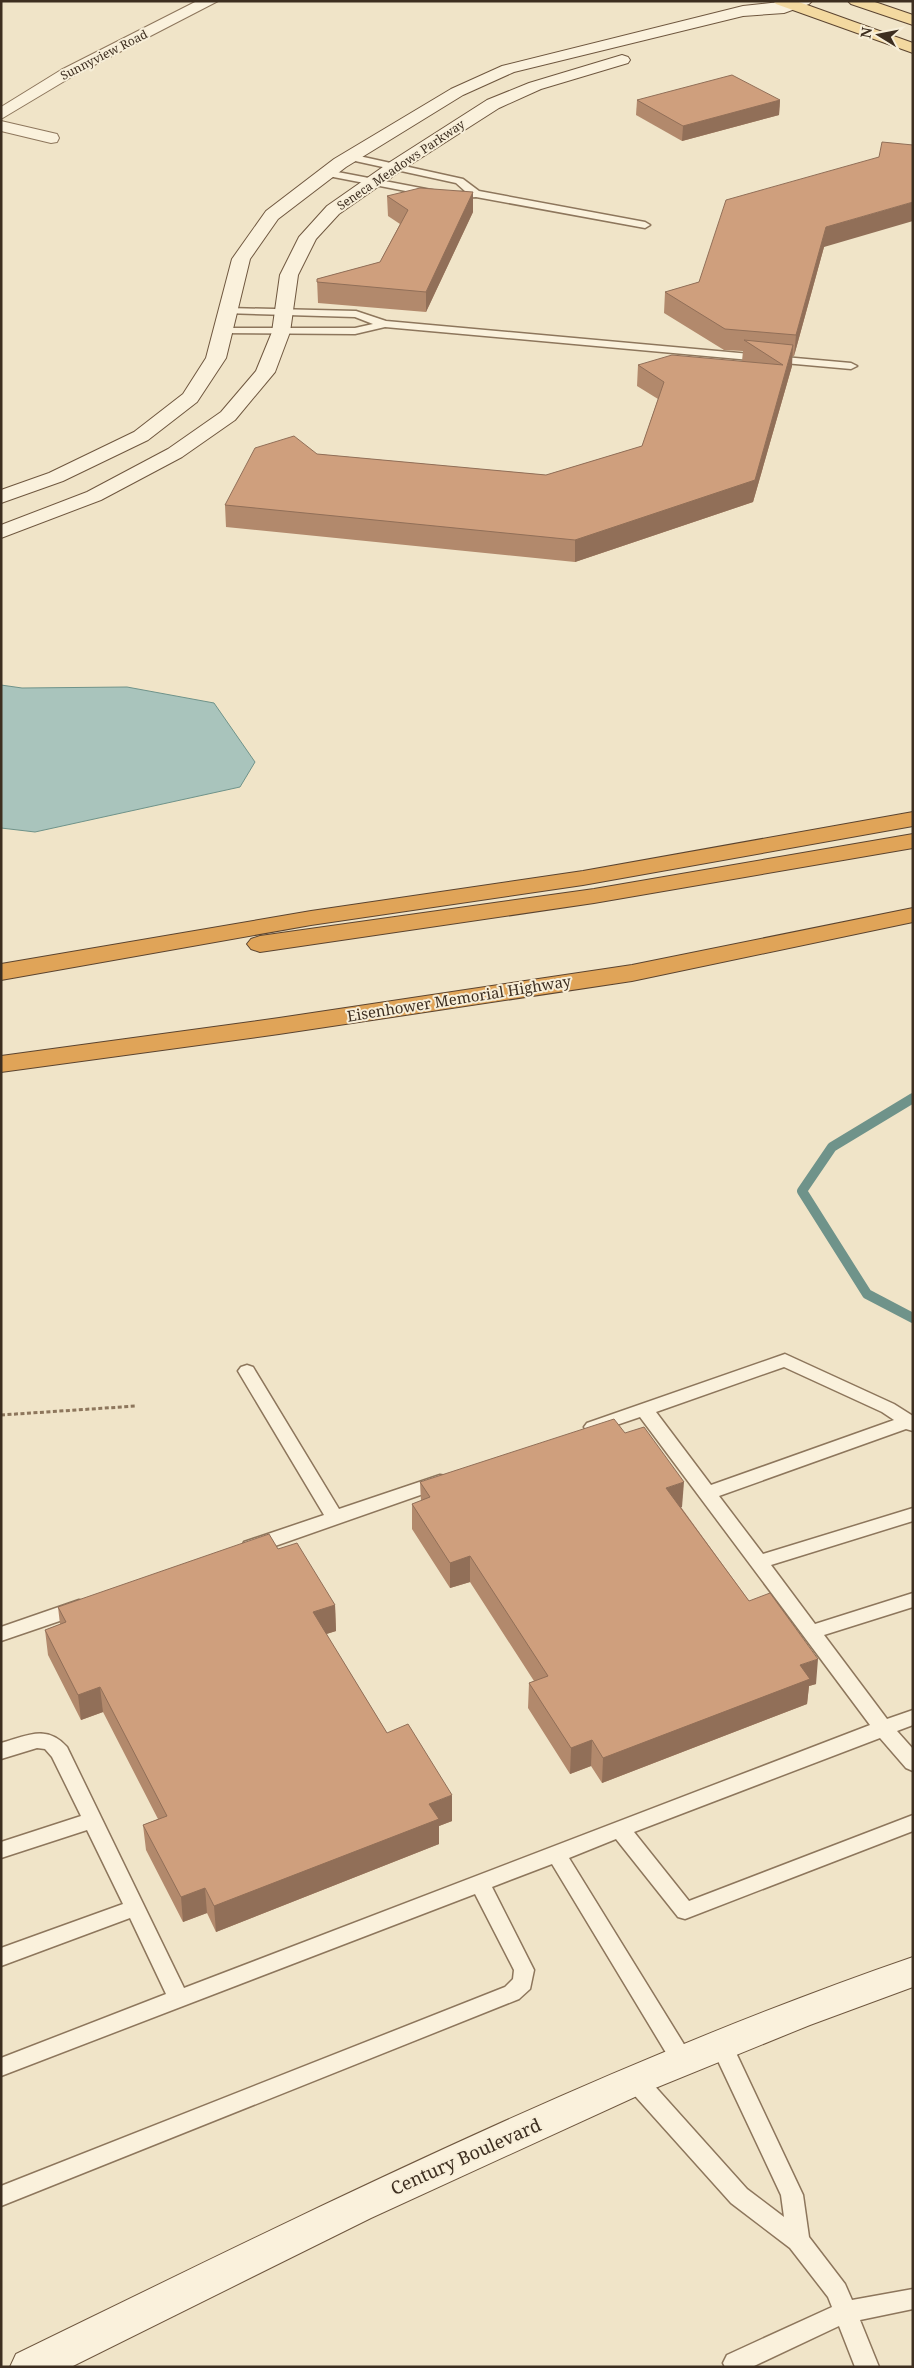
<svg xmlns="http://www.w3.org/2000/svg" width="914" height="2368" font-family="'Noto Serif',serif">
  <style>
    .water { fill: #a9c4bc; stroke: #6f938a }
    .lines { fill: none; stroke-linecap: round; stroke-linejoin: round }
    .stream { stroke: #6f938a; stroke-width: 10 }
    .lane-casing { stroke: #8d765c; stroke-width: 3 }
    .street-casing { stroke: #8d765c; stroke-width: 2 }
    .secondary-casing { stroke: #6f573f; stroke-width: 2 }
    .primary-casing { stroke: #5b4430; stroke-width: 2 }
    .highway-casing { stroke: #5b4430; stroke-width: 2 }
    .path { stroke: #8d765c; stroke-width: 3; stroke-dasharray: 4 2.5; stroke-linecap: butt }
    .lane { fill: #faf1dc; fill-rule: evenodd }
    .street { fill: #faf1dc; fill-rule: evenodd }
    .secondary { fill: #faf1dc; fill-rule: evenodd }
    .primary { fill: #f3d9a0; fill-rule: evenodd }
    .highway { fill: #e0a458; fill-rule: evenodd }
    .wall { fill: #b2896c }
    .shaded-wall { fill: #916f58 }
    .building { fill: #cf9f7d; stroke: #916f58 }
    .labels { text-anchor: middle; stroke-width: 4; stroke-linejoin: round; paint-order: stroke }
    .far-street-label { font-size: 12px; fill: #3d2e20; stroke: #f7eed8 }
    .street-label { font-size: 15px; fill: #3d2e20; stroke: #f7eed8 }
    .near-street-label { font-size: 18px; fill: #3d2e20; stroke: #f7eed8 }
  </style>
  <rect width="100%" height="100%" fill="#f0e4c8"/>
  <path class="water" d="M1,685L22,688L127,687L214,703L255,762L240,787L35,832L1,828Z"/>
  <g class="lines">
    <path class="stream" d="M913,1098L832,1147L802,1191L867,1294L913,1318"/>
    <g class="lane-casing">
      <g id="lane">
        <path d="M350,154L463,179L479,191L645,222L650,225L645,228L476,197L447,199L323,175L322,173L327,170L447,193L466,192L456,183L346,159L345,157Z"/>
        <path d="M228,308L356,311L386,321L851,363L857,366L851,369L385,327L355,334L219,333V329L223,328H355L373,324L355,317L224,313L222,311Z"/>
        <path d="M785,1354L894,1404L913,1416V1431L906,1429L719,1496L763,1554L913,1508V1521L771,1565L815,1624L913,1593V1607L824,1635L887,1719L913,1710V1725L897,1731L913,1749V1771L906,1768L880,1738L634,1832L689,1901L913,1815V1831L685,1919L678,1917L616,1839L569,1858L690,2054L693,2060L690,2066L682,2069L674,2066L552,1864L492,1887L534,1970L530,1989L519,1999L1,2206V2186L505,1987L513,1979L514,1970L475,1894L1,2076V2058L166,1994L130,1918L1,1966V1948L123,1904L87,1830L1,1858V1842L81,1816L52,1757L45,1749L37,1748L1,1759V1743C27,1736 46,1724 67,1747L184,1988L870,1725L640,1417L593,1433L587,1431L584,1427L587,1423ZM784,1367L882,1412L894,1420L711,1485L656,1412Z"/>
        <path d="M247,1365L253,1367L339,1509L440,1475L446,1476L449,1481L446,1486L258,1552L251,1554L244,1552L242,1547L244,1542L324,1515L238,1371L241,1367Z"/>
        <path d="M79,1600L86,1602L88,1607L86,1612L1,1641V1627Z"/>
        <path d="M722,2037L730,2040L803,2195L809,2237L845,2284L852,2300L913,2289V2309L860,2320L879,2367H855L839,2326L752,2367H725L723,2363L727,2355L832,2307L828,2297L790,2248L731,2203L627,2087L624,2080L627,2073L635,2071L643,2073L747,2189L784,2217L781,2195L711,2046L714,2040Z"/>
      </g>
    </g>
    <g class="street-casing">
      <g id="street">
        <path d="M197,1H218L73,76L1,119V107L61,70Z"/>
        <path d="M1,121L57,134L59,138L57,142L51,143L1,131Z"/>
      </g>
    </g>
    <g class="secondary-casing">
      <g id="secondary">
        <path d="M788,1H812L809,4L784,13L743,16L514,72L463,95L346,167L278,219L250,259L226,358L197,402L148,440L63,481L1,503V490L49,473L134,432L183,394L206,358L232,259L266,211L334,159L451,89L502,66L743,6Z"/>
        <path d="M622,55L628,57L630,60L628,63L541,89L499,108L402,170L339,214L316,239L298,275L290,332L275,372L235,420L182,457L101,500L1,538V525L87,492L168,449L221,412L256,371L272,332L280,275L299,237L327,206L390,162L487,100L529,83Z"/>
        <path d="M913,1957V1987L810,2025L648,2091L371,2218L71,2367H10L16,2354C310,2211 603,2064 913,1957Z"/>
      </g>
    </g>
    <g class="primary-casing">
      <g id="primary">
        <path d="M773,1H796L913,43V53L776,4Z"/>
        <path d="M848,1H872L913,15V25L851,4Z"/>
      </g>
    </g>
    <g class="highway-casing">
      <g id="highway">
        <path d="M913,812V826L583,885L311,925L1,980V964L311,911L583,871Z"/>
        <path d="M913,834V848L594,903L260,952L251,949L247,944L251,939L260,936L594,889Z"/>
        <path d="M913,908V922L632,981L279,1034L1,1072V1056L279,1018L632,965Z"/>
      </g>
    </g>
    <path class="path" d="M1,1415L136,1406"/>
    <use href="#lane" class="lane"/>
    <use href="#street" class="street"/>
    <use href="#secondary" class="secondary"/>
    <use href="#primary" class="primary"/>
    <use href="#highway" class="highway"/>
  </g>
  <g class="wall">
    <path d="M637,100H780L779,115L682,141L636,115Z"/>
    <path d="M913,145L824,247L794,356H792V366L753,502L575,562L226,527L225,505L317,454L546,475L642,446L658,399L637,386L638,365L742,361L743,351L724,350L664,313L665,292L699,282L879,157Z"/>
    <path d="M473,192V212L426,312L318,303L317,279L380,262L400,224L388,216L387,196Z"/>
    <path d="M420,1482L682,1507H681L749,1601L816,1684L809,1686L807,1704L602,1783L591,1766L570,1774L528,1708L529,1683L534,1681L470,1582L450,1588L412,1529V1504L421,1501Z"/>
    <path d="M335,1605L336,1631L326,1634L387,1733L452,1821L439,1826V1844L216,1932L207,1913L183,1922L146,1850L143,1825L158,1819L103,1712L81,1720L48,1655L45,1630L60,1624L58,1607Z"/>
  </g>
  <g class="shaded-wall">
    <path d="M780,100L779,115L682,141L683,126Z"/>
    <path d="M473,192V212L426,312V292Z"/>
    <path d="M913,202V221L824,247L794,356L796,335L826,227Z"/>
    <path d="M793,345L792,366L753,502L575,562V540L755,480Z"/>
    <path d="M684,1482L682,1507L665,1513L666,1488Z"/>
    <path d="M470,1556V1582L450,1588V1563Z"/>
    <path d="M335,1605L336,1631L314,1638L313,1612Z"/>
    <path d="M818,1659L816,1684L809,1686L807,1704L602,1783L603,1758L800,1665Z"/>
    <path d="M100,1687L103,1712L81,1720L78,1695Z"/>
    <path d="M592,1740L591,1766L570,1774L571,1748Z"/>
    <path d="M452,1795V1821L439,1826V1844L216,1932L214,1906L429,1804Z"/>
    <path d="M205,1888L207,1913L183,1922L181,1897Z"/>
  </g>
  <g class="building">
    <path d="M732,75L780,100L683,126L637,100Z"/>
    <path d="M882,142L913,145V202L826,227L796,335L725,329L665,292L699,282L726,200L879,157Z"/>
    <path d="M420,188L473,192L426,292L317,282V279L380,262L408,210L387,196Z"/>
    <path d="M744,340L793,345L755,480L575,540L225,505L255,448L294,436L317,454L546,475L642,446L664,382L638,365L672,355L783,365Z"/>
    <path d="M614,1419L625,1433L644,1427L684,1482L666,1488L749,1601L770,1593L818,1659L800,1665L810,1679L603,1758L592,1740L571,1748L529,1683L548,1676L470,1556L450,1563L412,1504L430,1497L420,1482Z"/>
    <path d="M269,1534L278,1549L297,1543L335,1605L313,1612L387,1733L408,1724L452,1795L429,1804L439,1819L214,1906L205,1888L181,1897L143,1825L167,1816L100,1687L78,1695L45,1630L66,1622L58,1607Z"/>
  </g>
  <g class="labels">
    <g class="far-street-label">
      <text transform="translate(104 55) rotate(-27)" y="4">Sunnyview Road</text>
      <text transform="translate(401 165) rotate(-34)" y="4">Seneca Meadows Parkway</text>
    </g>
    <g class="street-label">
      <text transform="translate(459 999) rotate(-9)" y="5">Eisenhower Memorial Highway</text>
    </g>
    <g class="near-street-label">
      <text transform="translate(466 2157) rotate(-24)" y="6">Century Boulevard</text>
    </g>
  </g>
  <rect width="914" height="2368" fill="none" stroke="#3d2e20" stroke-width="5"/>
  <g transform="translate(879 35) rotate(280)" stroke="#f7eed8" stroke-width="4" paint-order="stroke">
  <path d="M0-4L9 19L0 12L-9 19Z" fill="#3d2e20"/>
  <text y="-8" font-size="14" font-weight="bold" text-anchor="middle" fill="#3d2e20">N</text>
  </g>
</svg>
